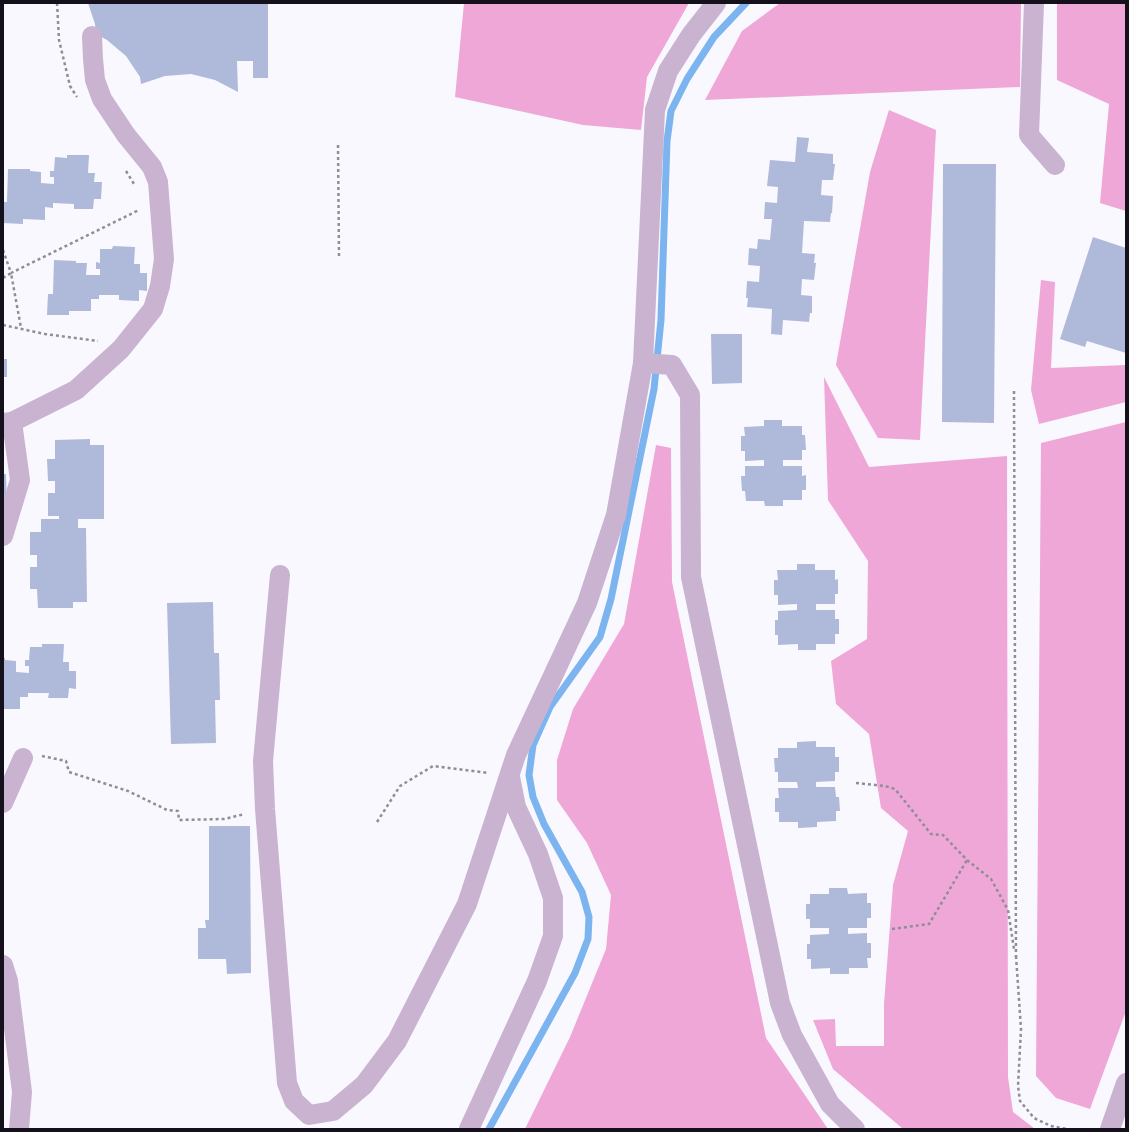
<svg xmlns="http://www.w3.org/2000/svg" width="1129" height="1132" font-family="'PT Sans Narrow',sans-serif">
  <style>
    .forest { fill: #efa7d8 }
    .lines { fill: none; stroke-linecap: round; stroke-linejoin: round }
    .stream { stroke: #7bb4ef; stroke-width: 7 }
    .building { fill: #afb9d9 }
    .path { stroke: #8f8d96; stroke-width: 2.5; stroke-dasharray: 3 3; stroke-linecap: butt }
    .street { stroke: #c9b3d1; stroke-width: 20 }
  </style>
  <rect width="100%" height="100%" fill="#f9f8ff"/>
  <g class="forest">
    <path d="M464,3H689L647,77L641,130L583,125L455,97Z"/>
    <path d="M780,3H1021L1020,87L705,100L742,31Z"/>
    <path d="M1057,3H1126V211L1100,203L1109,104L1057,80Z"/>
    <path d="M889,110L936,130L920,440L878,438L836,365L870,172Z"/>
    <path d="M1041,280L1055,282L1051,368L1126,365V402L1039,424L1031,390Z"/>
    <path d="M824,377L869,467L1007,456L1008,1077L1013,1112L1035,1129H903L833,1069L813,1020L835,1019L836,1046H884V1004L893,885L908,831L881,808L869,734L836,704L831,661L867,639L868,561L828,500Z"/>
    <path d="M1126,422V1011L1090,1109L1056,1098L1036,1076L1041,443Z"/>
    <path d="M656,445L671,448L672,582L766,1038L828,1129H525L570,1037L606,949L611,895L587,843L557,800V760L573,709L624,624Z"/>
  </g>
  <g class="lines">
    <path class="stream" d="M489,1129L575,973L588,939L589,917L582,892L544,824L533,797L529,775L533,745L550,707L600,637L611,599L654,389L661,320L667,141L671,111L687,79L714,37L746,3"/>
  </g>
  <g class="building">
    <path d="M88,3H268V78H253V61H237L238,92L215,80L191,74L165,76L141,84L140,77L126,56L107,40L96,34L95,24Z"/>
    <path d="M797,137L809,138L807,152L833,154V164H835L833,180H822L821,195L833,196L832,213H831L830,222L804,221L802,253L815,254L814,263H816L814,280L802,279L801,295L812,296V313H810L809,322L783,320L782,335L771,334L772,309L747,307L748,298H746L747,281L759,282L760,266L748,265L749,248L757,249L758,239L770,240L772,219H764L765,202L777,203L778,187L767,186L770,160L795,162Z"/>
    <path d="M67,155H89L88,173H95L94,182H102L101,199H94L93,209H74V204L53,203V208L45,207V220L23,219V224L3,223V202H7L8,169H30V171L41,172V183L54,184V177H50V171H54L55,157L67,158Z"/>
    <path d="M943,164H996L994,423L942,422Z"/>
    <path d="M1093,237L1126,248V353L1087,341L1085,347L1060,339Z"/>
    <path d="M113,246L135,247L134,264H140V273H147V291L139,290V301L119,300V295H99V299H91V311H69V315H47L48,294H53L54,260L76,261V263H87L86,275H100V269H96V262L100,263V249H112Z"/>
    <path d="M711,334H742V383L712,384Z"/>
    <rect x="3" y="359" width="4" height="18"/>
    <path d="M764,420H782V426H802V435H805L806,450H802V460H783V466H802V476L806,475V490H802V500H783V506H765L764,501H746L745,491H742L741,476H745V466H764V460L745,461V451H741V436H745L744,427L764,426Z"/>
    <path d="M90,439V445H104V519H78V528H86L87,602H73V608H38L37,589H30V567H37V555H30V532H41V519H59V516H48V493H55V481H48L47,459H55V440Z"/>
    <path d="M3,474H6L7,509H3Z"/>
    <path d="M797,564H815V570H835V580L838,579V594H835V604H816V610H835V619H839V634H835V644H816V650H798V644L778,645V635H775V620H778V611L797,610V604L778,605V595H774V580H778L777,570H797Z"/>
    <path d="M213,602L214,653H219L220,700H215L216,743L171,744L167,603Z"/>
    <path d="M42,644H64L63,662H69V671H76V689L69,688L68,698H48L49,693H28V697H20V709H3V658H5V660L16,661V672L29,673V666H25V660H29L30,647H42Z"/>
    <path d="M816,741V747H835V757H839V772H835V781L816,782V787H835L836,797H839L840,811H836V821L817,822V827L798,828V822H779V812H775V798H779L778,788H798L797,782H778V772H775L774,758H778V748H797V742Z"/>
    <path d="M209,826H250L251,973L227,974L226,959H198V928H206L205,920H209Z"/>
    <path d="M829,888H847L848,894L867,893V903H871V918H867V928H848V934L867,933V943H871V958H867L868,968H849V974H830V968L811,969V959H807V944H810V935L829,934V928H810V919H806V904H810V894H829Z"/>
  </g>
  <g class="lines">
    <g class="path">
      <path d="M57,3L59,40L70,86L77,97"/>
      <path d="M338,145L339,257"/>
      <path d="M126,171L134,184"/>
      <path d="M3,250L11,273L139,210"/>
      <path d="M3,278L11,273L21,328"/>
      <path d="M3,325L45,334L98,341"/>
      <path d="M1014,391L1016,957"/>
      <path d="M42,756L66,761L69,772L128,791L167,810L178,811L179,820L224,819L245,814"/>
      <path d="M856,783L885,786L895,789L931,834L943,835L967,860L991,879L1008,910L1014,949"/>
      <path d="M377,822L400,786L433,766L489,773"/>
      <path d="M892,929L929,924L967,860"/>
      <path d="M1016,956L1021,1029L1018,1086L1020,1101L1034,1118L1051,1126L1067,1129"/>
    </g>
    <g class="street">
      <path d="M1034,3L1029,135L1055,165"/>
      <path d="M643,363L672,365L690,395L691,577L780,1003L792,1035L830,1104L855,1129"/>
      <path d="M3,423L12,422L76,390L121,349L153,309L160,286L164,259L158,182L152,167L126,135L102,99L95,80L93,59L92,36"/>
      <path d="M3,536L20,480L12,422"/>
      <path d="M280,575L263,761L265,809L287,1083L294,1101L309,1115L333,1111L364,1085L397,1041L467,904L516,755L587,603L616,515L643,363L655,110L668,71L691,35L716,3"/>
      <path d="M3,803L23,758"/>
      <path d="M3,965L8,981L22,1092L19,1129"/>
      <path d="M469,1129L537,981L553,936V898L538,854L516,807L510,777"/>
      <path d="M1110,1129L1126,1083"/>
    </g>
  </g>
  <rect width="1129" height="1132" fill="none" stroke="#14111d" stroke-width="8"/>
</svg>
